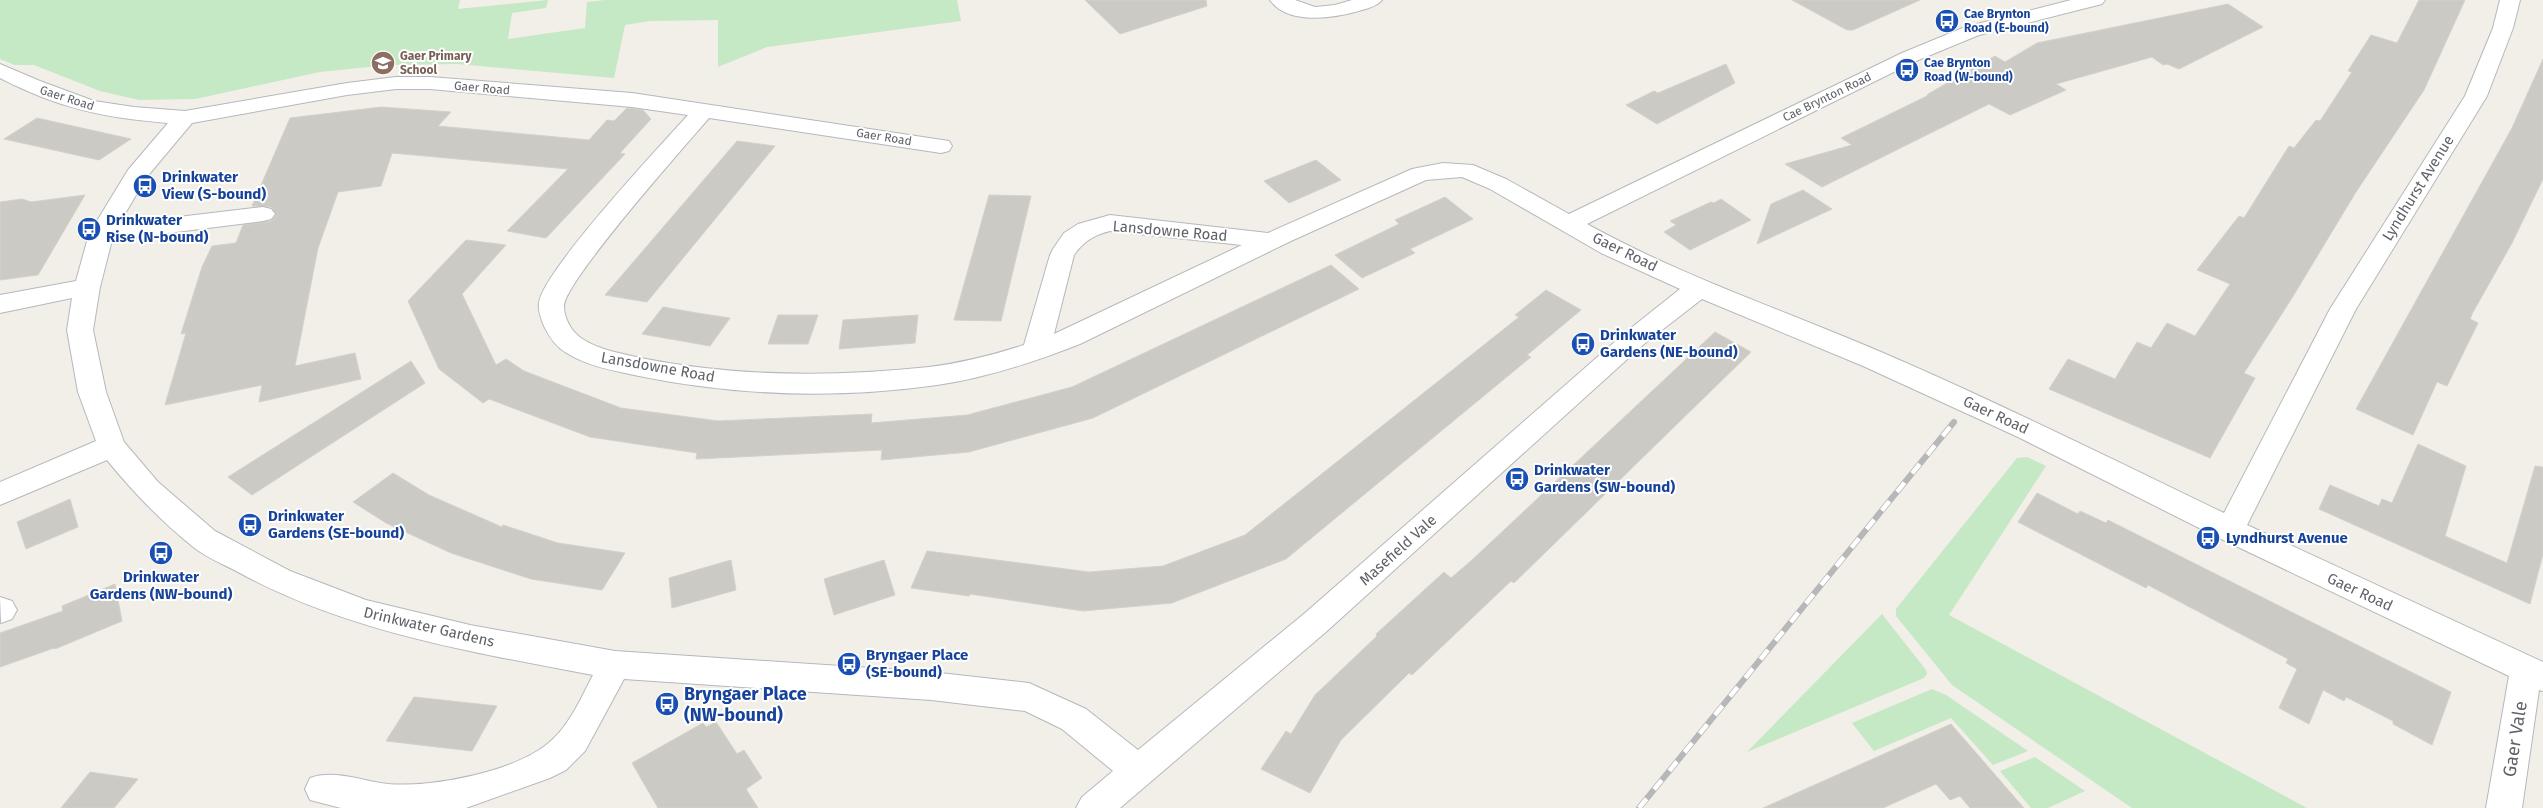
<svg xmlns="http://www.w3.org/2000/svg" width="2543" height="808" font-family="'Fira Sans',sans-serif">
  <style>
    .green { fill: #c5e8c5 }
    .building { fill: #cccac5; stroke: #d6d1c6 }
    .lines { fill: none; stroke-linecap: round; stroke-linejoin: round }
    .minor-casing { stroke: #b5b8bc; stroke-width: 2 }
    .minor { fill: #fff; fill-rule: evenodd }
    .rail-casing { stroke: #b6b7b8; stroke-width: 6 }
    .rail { stroke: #fff; stroke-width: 4.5; stroke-dasharray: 12; stroke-linecap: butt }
    .labels { text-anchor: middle; stroke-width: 4; stroke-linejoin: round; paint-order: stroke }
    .far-transit-label { font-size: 12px; font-weight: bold; fill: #164399; stroke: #fff; text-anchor: start }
    .far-education-label { font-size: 12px; font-weight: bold; fill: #785e54; stroke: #fff; text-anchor: start }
    .far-street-label { font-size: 12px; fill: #5f6368; stroke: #fff }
    .transit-label { font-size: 15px; font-weight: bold; fill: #164399; stroke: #fff; text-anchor: start }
    .street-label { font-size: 15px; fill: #5f6368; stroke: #fff }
    .near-transit-label { font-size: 18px; font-weight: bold; fill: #164399; stroke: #fff; text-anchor: start }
    .near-street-label { font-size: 18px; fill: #5f6368; stroke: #fff }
  </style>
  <rect width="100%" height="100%" fill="#f1efe8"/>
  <g class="green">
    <path d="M0,0H460L458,9L548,0L546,8L512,13L508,39L585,28L587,2L605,0H957L961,21L767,47L718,67V20L650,21L625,25L614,78L457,64L388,65L320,72L195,99L139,100L100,91L34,65H15L0,59Z"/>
    <path d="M2027,457L2046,466L1949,615L2307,808H2132L1952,685L1896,616V609L2017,458Z"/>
    <path d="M1882,614L1926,670L1927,674L1924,678L1747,752Z"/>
    <path d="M1932,689L1946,695L2028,751L1993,765L1951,718L1874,751L1852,723Z"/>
    <path d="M2035,757L2085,791L2048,808H2031L2000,771Z"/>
  </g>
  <g class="building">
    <path d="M1085,0H1206L1207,6L1120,34Z"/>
    <path d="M1792,0H1920L1853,30H1847Z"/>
    <path d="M2419,0H2465L2424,90L2356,192L2292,298L2244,373L2255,378L2210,458L2049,389L2068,359L2115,379L2137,342L2151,348L2167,323L2195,336L2230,284L2197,270L2239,216L2244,218L2289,146L2294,148L2316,120L2320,121L2352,72L2348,71L2371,35L2397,43Z"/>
    <path d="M2228,4L2263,27L2179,69L2167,64L2163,65L2152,57L2056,84L2066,90L2010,115L1989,104L1822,187L1785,164L1852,145L1841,138L1927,96L1928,94L1995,56L2005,62L2037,43Z"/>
    <path d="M2543,59V179L2512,243L2472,314L2470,319L2478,323L2447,386L2437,382L2413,435L2356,409L2512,128Z"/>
    <path d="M1726,64L1735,83L1657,124L1626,105L1654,91L1658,93Z"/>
    <path d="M381,107L451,112L438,126L589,140L607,120L614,121L627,108L643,110L651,119L620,153L625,154L546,238L507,231L568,169L392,153L381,186L338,192L318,248L295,366L355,353L361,379L259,402L262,385L165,405L186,333L181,334L202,267L212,246L236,243L243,225L271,221L276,215L271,207L252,206L290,118Z"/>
    <path d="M37,118L131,139L99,160L4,139Z"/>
    <path d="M737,141L775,146L647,302L605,295Z"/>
    <path d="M1316,160L1341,180L1289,203L1264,181Z"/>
    <path d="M1803,190L1832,209L1757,244L1771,204Z"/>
    <path d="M85,195L38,275L0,280V202L22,199L31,202Z"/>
    <path d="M989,195L1031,196L1001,321L954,320Z"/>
    <path d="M1445,197L1473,219L1410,249L1415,253L1362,278L1335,255L1399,224L1395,220Z"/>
    <path d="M1721,199L1751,220L1690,250L1664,232L1676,225L1670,221L1711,202L1714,203Z"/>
    <path d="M466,240L506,245L462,294L496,365L506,359L524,371L621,408L718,421L872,414L871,423L967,415L1072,387L1331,265L1359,289L1093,418L969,452L881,460L882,450L696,459L697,453L590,437L489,399L483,403L439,369L408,301Z"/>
    <path d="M1546,290L1581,310L1527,355L1531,357L1286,559L1172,603L1083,611L970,594L969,596L911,588L927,551L1089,572L1163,566L1245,535L1519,317L1515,315Z"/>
    <path d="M663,307L697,313L730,318L710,346L642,334Z"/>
    <path d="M778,315H818L808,344H768Z"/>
    <path d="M918,315L915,343L839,349L843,320Z"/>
    <path d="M1715,332L1751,352L1514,583L1511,581L1412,675L1409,673L1341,740L1310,793L1261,769L1286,731L1291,734L1315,695L1377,636L1376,634L1444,572L1451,578L1472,560Z"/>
    <path d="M411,361L425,383L252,495L228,477Z"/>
    <path d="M2418,444L2466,466L2445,536L2507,563L2535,466L2543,467V554L2530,604L2319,509L2330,485L2379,506L2382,499L2392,503Z"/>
    <path d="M393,473L429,495L502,527L503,525L558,543L625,553L602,590L531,579L451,553L386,523L353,502Z"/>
    <path d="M2037,493L2078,514L2080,511L2106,523L2108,520L2451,692L2432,745L2393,724V721L2346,697L2344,701L2323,690L2309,724L2279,708L2297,669L2286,663L2288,659L2148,585L2146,588L2018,522Z"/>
    <path d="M70,499L78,527L26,549L17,522Z"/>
    <path d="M731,560L736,590L672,608L669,578Z"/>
    <path d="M884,560L895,595L834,615L824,579Z"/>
    <path d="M115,584L122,621L55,649L54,648L0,667V633L63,611L62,606Z"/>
    <path d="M414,697L497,706L472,751L386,741Z"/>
    <path d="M716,722L737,754L744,750L762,778L746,789L758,808H658L632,763L703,723L706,727Z"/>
    <path d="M1951,724L2024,808H1970L1960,796L1950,800L1936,784L1883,808H1763Z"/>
    <path d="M90,772L138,779L114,808H61Z"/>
  </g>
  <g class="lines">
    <g class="minor-casing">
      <g id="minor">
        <path d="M1270,0H1295L1315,7L1335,5L1352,0H1382C1377,6 1369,8 1362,10C1336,18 1288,26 1270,0Z"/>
        <path d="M2071,0H2105L2102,4L1979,35L1916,61L1587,224C1681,276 1783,310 1881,352C1997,402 2110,458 2224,513L2330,309L2465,96L2493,28L2500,0H2520L2513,28L2487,96L2356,309L2247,525L2543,662V691L2539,690L2522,808H2486L2509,676L2219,538L2018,437L1863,366L1702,299L1644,344L1327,631L1120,808H1076L1082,797L1113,771L1062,729L1025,711L931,700L624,679L585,751L566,770L550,778L466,808H341L310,800L305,789L310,778C333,769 363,781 388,784C432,788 521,771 553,739C571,722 582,696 593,675C472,652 347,632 238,572C223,564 205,557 192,546C160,520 133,492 107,460L0,505V482L96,441L78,392L67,330L72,298L0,313V295L76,281L89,234L128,170L168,123C104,118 58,108 0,78V64L40,81L94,101L134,107L185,111L347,83L396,77H430L632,93L949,141L952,146L949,151L941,153L709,118C686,145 564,282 564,306C564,318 571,331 581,338C600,351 624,354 646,359C739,377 834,377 929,367C961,363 993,355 1024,345L1050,255L1053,249L1064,233L1078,224L1110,215L1268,233L1412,169L1443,163L1473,165L1506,179L1569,214L1902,53L1965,27ZM396,89H430L632,107L688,115C661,145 542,272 539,303C538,311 541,319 544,326C549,336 555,346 565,352C586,366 615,371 639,376C737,396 838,399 937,385C986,378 1034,362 1080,344L1291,241L1426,180L1462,177L1490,189L1601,253L1680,289L1626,332L1305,613L1138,750L1086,709L1029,683L931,672L615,651L470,625L366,600L290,571L215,531L158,482L124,442L106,392L93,330L100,287L112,240L263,221L271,219L275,214L271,209L263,207L119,224L146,178L192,123L347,95ZM1110,231L1242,245L1054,334L1074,255C1084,241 1094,235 1110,231Z"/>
        <path d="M0,597L12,601L17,610L12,619L1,623Z"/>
      </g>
    </g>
    <use href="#minor" class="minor"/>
    <g class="rail-casing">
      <path id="rail" d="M1639,808L1954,422"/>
    </g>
    <use href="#rail" class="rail"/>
  </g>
  <defs>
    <g id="bus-disc" transform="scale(1.25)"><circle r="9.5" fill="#1a4fb4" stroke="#fff"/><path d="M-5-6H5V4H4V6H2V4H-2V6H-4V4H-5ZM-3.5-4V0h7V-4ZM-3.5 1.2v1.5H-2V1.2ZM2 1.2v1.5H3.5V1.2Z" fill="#fff"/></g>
    <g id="school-disc" transform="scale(1.25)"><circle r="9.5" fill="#8d6e63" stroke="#fff"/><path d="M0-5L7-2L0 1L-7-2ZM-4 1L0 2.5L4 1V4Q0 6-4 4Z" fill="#fff"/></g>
  </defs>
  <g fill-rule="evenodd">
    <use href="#bus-disc" x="1947" y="21"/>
    <use href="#school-disc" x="383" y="63"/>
    <use href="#bus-disc" x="1907" y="70"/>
    <use href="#bus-disc" x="145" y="186"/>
    <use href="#bus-disc" x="89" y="229"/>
    <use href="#bus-disc" x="1583" y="344"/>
    <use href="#bus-disc" x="1517" y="479"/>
    <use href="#bus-disc" x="250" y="525"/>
    <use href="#bus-disc" x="2208" y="538"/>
    <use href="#bus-disc" x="161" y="553"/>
    <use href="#bus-disc" x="849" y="664"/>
    <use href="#bus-disc" x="667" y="704"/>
  </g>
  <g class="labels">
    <g class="far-transit-label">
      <text x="1964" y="18">Cae Brynton<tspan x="1964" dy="14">Road (E-bound)</tspan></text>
      <text x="1924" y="67">Cae Brynton<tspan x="1924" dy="14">Road (W-bound)</tspan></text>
    </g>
    <g class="far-education-label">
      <text x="400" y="60">Gaer Primary<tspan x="400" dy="14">School</tspan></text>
    </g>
    <g class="far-street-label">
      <text transform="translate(482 88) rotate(5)" y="4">Gaer Road</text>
      <text transform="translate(1827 97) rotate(-26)" y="4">Cae Brynton Road</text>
      <text transform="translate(67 98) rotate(18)" y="4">Gaer Road</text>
      <text transform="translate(884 137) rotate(9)" y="4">Gaer Road</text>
    </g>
    <g class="transit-label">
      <text x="162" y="182">Drinkwater<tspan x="162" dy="17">View (S-bound)</tspan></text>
      <text x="106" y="225">Drinkwater<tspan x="106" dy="17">Rise (N-bound)</tspan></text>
      <text x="1600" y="340">Drinkwater<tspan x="1600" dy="17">Gardens (NE-bound)</tspan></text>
      <text x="1534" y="475">Drinkwater<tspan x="1534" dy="17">Gardens (SW-bound)</tspan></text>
      <text x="268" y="521">Drinkwater<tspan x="268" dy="17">Gardens (SE-bound)</tspan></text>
      <text x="2226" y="543">Lyndhurst Avenue</text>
      <text x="161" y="582" text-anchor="middle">Drinkwater<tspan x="161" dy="17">Gardens (NW-bound)</tspan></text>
      <text x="866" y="660">Bryngaer Place<tspan x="866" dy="17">(SE-bound)</tspan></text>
    </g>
    <g class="street-label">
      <text transform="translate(2418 188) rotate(-58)" y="5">Lyndhurst Avenue</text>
      <text transform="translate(1170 231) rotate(5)" y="5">Lansdowne Road</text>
      <text transform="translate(1625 252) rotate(26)" y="5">Gaer Road</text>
      <text transform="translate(658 367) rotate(10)" y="5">Lansdowne Road</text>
      <text transform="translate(1996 415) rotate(25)" y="5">Gaer Road</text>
      <text transform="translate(1398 550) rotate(-42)" y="5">Masefield Vale</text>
      <text transform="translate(2360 592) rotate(25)" y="5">Gaer Road</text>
      <text transform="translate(429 627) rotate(13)" y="5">Drinkwater Gardens</text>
    </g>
    <g class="near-transit-label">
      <text x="684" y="700">Bryngaer Place<tspan x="684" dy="21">(NW-bound)</tspan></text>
    </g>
    <g class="near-street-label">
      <text transform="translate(2515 739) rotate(-81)" y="6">Gaer Vale</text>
    </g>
  </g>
</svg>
